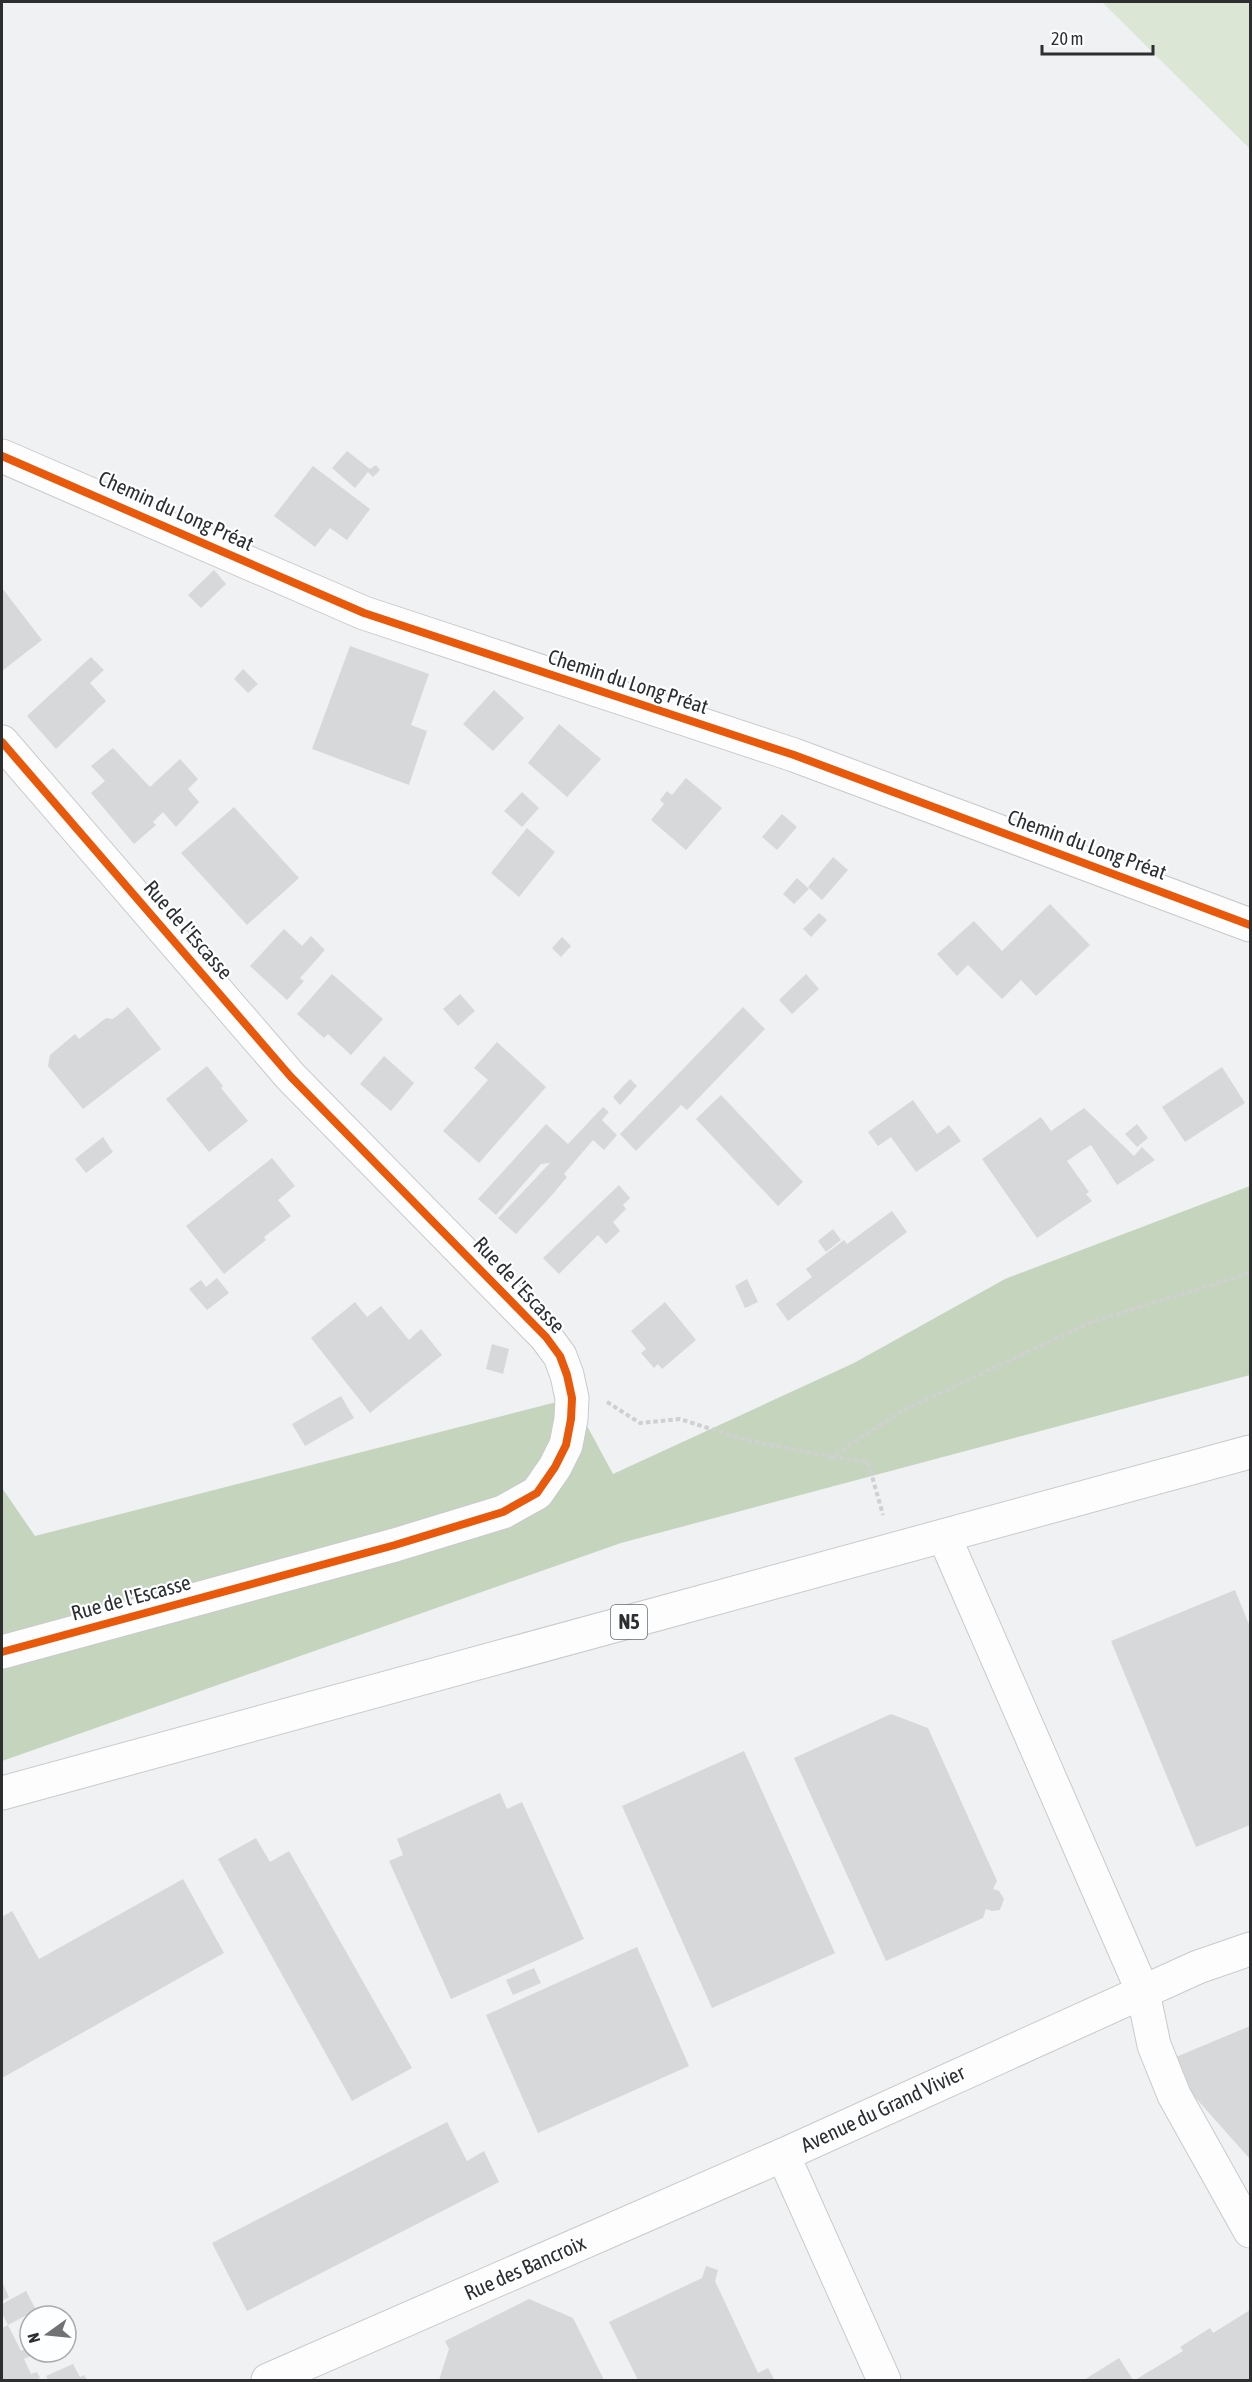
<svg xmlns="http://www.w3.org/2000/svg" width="1252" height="2382" font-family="'Asap Condensed',sans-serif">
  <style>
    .green { fill: #dbe7d4 }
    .forest { fill: #c5d4bd }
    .building { fill: #d7d8da }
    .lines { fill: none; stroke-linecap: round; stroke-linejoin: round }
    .minor-casing { stroke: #c9cacc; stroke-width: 35 }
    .major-casing { stroke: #c9cacc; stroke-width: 35 }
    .path { stroke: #cfd0d0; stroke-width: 4; stroke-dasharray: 4.5 3; stroke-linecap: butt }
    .minor { stroke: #fdfdfd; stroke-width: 33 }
    .major { stroke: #fdfdfd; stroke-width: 33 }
    .cycleway-casing { stroke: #fdfeff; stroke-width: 11 }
    .cycleway { stroke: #e8590c; stroke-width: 8 }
    .labels { text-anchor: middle; stroke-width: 4.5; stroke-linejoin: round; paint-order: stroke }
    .shield { fill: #fdfeff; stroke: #6b6c6d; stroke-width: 1.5 }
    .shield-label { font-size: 20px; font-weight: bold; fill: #2d2e2f }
    .street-label { font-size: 21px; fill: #2d2e2f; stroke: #fdfeff }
  </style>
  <rect width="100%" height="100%" fill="#eff1f3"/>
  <path class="green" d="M1102,2H1250V149Z"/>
  <path class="forest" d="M1250,1186V1375L621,1543L2,1761V1488L35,1536L572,1398L613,1474L854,1363L1005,1279Z"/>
  <g class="building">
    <path d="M347,451L370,469L376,465L380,470L373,477L368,472L355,488L332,468Z"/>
    <path d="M313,466L370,509L347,540L330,528L315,547L274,516Z"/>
    <path d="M214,570L226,584L201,608L188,595Z"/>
    <path d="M2,588L42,640L2,671Z"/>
    <path d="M350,646L429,674L411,725L427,731L409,785L312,749Z"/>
    <path d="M91,657L104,670L90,683L106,701L56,749L27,716Z"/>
    <path d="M243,669L258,684L248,693L234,679Z"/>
    <path d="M494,690L524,718L493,751L463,724Z"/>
    <path d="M559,724L601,759L567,797L528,763Z"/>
    <path d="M113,748L150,787L180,759L198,779L188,789L199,802L176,827L163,812L153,822L156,825L134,844L91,793L105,781L91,766Z"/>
    <path d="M686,778L722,808L686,850L651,820L664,804L660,800L667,791L672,795Z"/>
    <path d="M522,792L539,808L522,827L504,811Z"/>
    <path d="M234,807L299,878L247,925L181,853Z"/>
    <path d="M782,814L797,827L777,850L762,837Z"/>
    <path d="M527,828L555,852L519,897L491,873Z"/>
    <path d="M833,857L848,870L822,900L808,887Z"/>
    <path d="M797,878L809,889L794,904L783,894Z"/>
    <path d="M1050,904L1090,945L1036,996L1021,980L1002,999L968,965L957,976L937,954L974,921L1002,951Z"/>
    <path d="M819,913L827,920L811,937L803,929Z"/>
    <path d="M284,929L302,946L311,936L325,950L300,978L304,981L287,1000L250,966Z"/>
    <path d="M562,937L571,946L561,957L552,948Z"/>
    <path d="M332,974L383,1019L351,1055L328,1034L324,1038L297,1014Z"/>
    <path d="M806,974L819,989L792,1014L779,1000Z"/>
    <path d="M460,994L475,1011L458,1026L443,1009Z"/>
    <path d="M128,1007L161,1049L83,1109L48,1066L50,1055L75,1034L79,1039L106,1018L113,1019Z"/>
    <path d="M743,1007L765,1029L687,1110L681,1105L636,1151L620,1134Z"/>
    <path d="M497,1042L546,1087L479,1163L443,1131L488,1080L474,1068Z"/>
    <path d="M384,1056L414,1083L391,1111L360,1084Z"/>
    <path d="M207,1066L223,1086L221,1088L248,1121L209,1152L166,1099Z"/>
    <path d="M1222,1067L1245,1103L1185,1142L1162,1107Z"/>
    <path d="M630,1079L637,1086L620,1105L613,1097Z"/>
    <path d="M721,1095L803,1182L778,1206L696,1119Z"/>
    <path d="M913,1100L937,1134L949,1125L961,1141L916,1172L891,1137L878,1146L868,1132Z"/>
    <path d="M603,1107L609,1112L602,1120L617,1135L604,1150L593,1140L564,1174L567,1177L552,1195L516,1234L498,1218L550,1163L541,1164L496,1215L478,1199L546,1124L568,1144Z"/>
    <path d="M1084,1108L1134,1156L1142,1147L1155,1160L1117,1185L1091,1145L1083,1150L1067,1161L1089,1192L1086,1194L1092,1201L1037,1238L982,1159L1041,1117L1051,1131Z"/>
    <path d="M1137,1124L1148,1138L1137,1147L1125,1134Z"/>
    <path d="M103,1137L113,1152L86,1173L75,1159Z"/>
    <path d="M272,1158L295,1186L278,1200L291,1216L264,1237L266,1240L224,1274L186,1226Z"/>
    <path d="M619,1185L630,1198L623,1205L626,1209L613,1222L620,1231L606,1244L598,1235L559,1274L543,1258Z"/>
    <path d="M892,1211L907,1232L788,1321L776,1304L812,1277L806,1269L844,1240L847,1244Z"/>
    <path d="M833,1229L841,1240L826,1252L818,1241Z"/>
    <path d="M217,1278L229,1293L207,1310L189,1289L201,1280L206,1287Z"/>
    <path d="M747,1279L758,1302L745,1308L735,1286Z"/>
    <path d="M355,1302L367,1317L381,1306L409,1340L421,1329L442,1355L370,1413L311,1338Z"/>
    <path d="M665,1302L696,1340L662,1369L658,1364L654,1368L641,1353L646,1349L631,1331Z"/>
    <path d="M492,1344L509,1349L503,1374L486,1369Z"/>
    <path d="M341,1396L354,1418L305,1446L292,1424Z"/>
    <path d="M1235,1590L1250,1627V1825L1196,1847L1111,1641Z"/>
    <path d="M891,1714L928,1728L997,1881L993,1889L999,1891L1004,1899L1000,1910L992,1911L986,1909L983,1918L886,1961L794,1758Z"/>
    <path d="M744,1751L835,1953L712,2008L622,1806Z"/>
    <path d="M500,1793L507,1809L522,1802L584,1939L451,1999L389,1861L403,1855L397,1839Z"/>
    <path d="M256,1838L270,1862L289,1851L412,2068L352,2101L218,1859Z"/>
    <path d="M183,1879L224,1953L2,2078V1917L12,1911L39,1959Z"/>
    <path d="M637,1947L689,2066L538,2133L486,2015Z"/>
    <path d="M534,1968L541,1983L513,1995L506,1980Z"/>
    <path d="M1250,2026V2159L1193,2095L1176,2057Z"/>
    <path d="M447,2122L467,2161L484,2151L499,2182L247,2311L212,2243Z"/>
    <path d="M706,2266L718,2270L715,2281L758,2373L768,2368L774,2379L638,2380L609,2322L702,2278Z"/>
    <path d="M2,2282L9,2297L2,2301Z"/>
    <path d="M26,2291L36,2310L8,2325L21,2351L30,2346V2352H53L38,2359L35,2354L24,2359L31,2374L37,2372L40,2378L34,2380H2V2328L8,2325L2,2313V2304Z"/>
    <path d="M529,2299L573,2318L604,2380H439L449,2349L445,2341Z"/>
    <path d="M1250,2310V2380H1135L1183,2351L1180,2347L1210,2328L1213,2333Z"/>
    <path d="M1119,2358L1133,2380H1084Z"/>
    <path d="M73,2364L80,2377L84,2375L87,2380H48L46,2376Z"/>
  </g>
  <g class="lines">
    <g class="minor-casing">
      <g id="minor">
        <path d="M2,456L364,613L794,755L1250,925"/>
        <path d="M2,742L291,1077L546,1337L560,1356L567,1375L572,1398L571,1419L566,1445L555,1467L537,1493L503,1512L395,1545L2,1652"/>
        <path d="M944,1536L1143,1992L1154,2045L1174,2095L1250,2231"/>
        <path d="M783,2155L884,2380"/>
        <path d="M268,2380L783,2155L1198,1967L1250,1949"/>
      </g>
    </g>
    <g class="major-casing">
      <path id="major" d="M2,1793L1250,1452"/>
    </g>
    <g class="path">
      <path d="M607,1402L640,1423L680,1419L742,1439L831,1457L900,1412L1091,1322L1250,1273"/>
      <path d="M832,1457L868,1462L883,1515"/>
    </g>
    <use href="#minor" class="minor"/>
    <use href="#major" class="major"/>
    <g class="cycleway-casing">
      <g id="cycleway">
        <path d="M2,456L364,613L794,755L1250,925"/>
        <path d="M2,742L291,1077L546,1337L560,1356L567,1375L572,1398L571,1419L566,1445L555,1467L537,1493L503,1512L395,1545L2,1652"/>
      </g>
    </g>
    <use href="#cycleway" class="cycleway"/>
  </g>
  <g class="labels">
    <rect class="shield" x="611" y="1605" width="36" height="34" rx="4.5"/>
    <g class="shield-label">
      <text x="629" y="1629">N5</text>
    </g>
    <g class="street-label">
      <text transform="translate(176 511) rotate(24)" y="7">Chemin du Long Préat</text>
      <text transform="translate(628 682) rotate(18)" y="7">Chemin du Long Préat</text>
      <text transform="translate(1087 845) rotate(20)" y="7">Chemin du Long Préat</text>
      <text transform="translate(188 930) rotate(49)" y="7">Rue de l'Escasse</text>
      <text transform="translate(519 1285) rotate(47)" y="7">Rue de l'Escasse</text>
      <text transform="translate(131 1598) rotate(-15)" y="7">Rue de l'Escasse</text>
      <text transform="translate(883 2109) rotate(-25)" y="7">Avenue du Grand Vivier</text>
      <text transform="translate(525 2268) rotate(-24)" y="7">Rue des Bancroix</text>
    </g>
  </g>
  <rect width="1252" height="2382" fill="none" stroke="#2d2e2f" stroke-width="6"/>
  <g transform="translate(48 2334) rotate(255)"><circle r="28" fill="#fdfeff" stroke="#aaabac" stroke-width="1.5"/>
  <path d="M0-4.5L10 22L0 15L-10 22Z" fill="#717274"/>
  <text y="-9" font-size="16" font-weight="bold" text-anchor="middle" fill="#2d2e2f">N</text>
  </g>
  <path d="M1042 45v9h111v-9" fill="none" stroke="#2d2e2f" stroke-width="3"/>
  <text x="1051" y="45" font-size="18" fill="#2d2e2f" stroke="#fdfeff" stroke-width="4.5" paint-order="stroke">20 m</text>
</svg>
